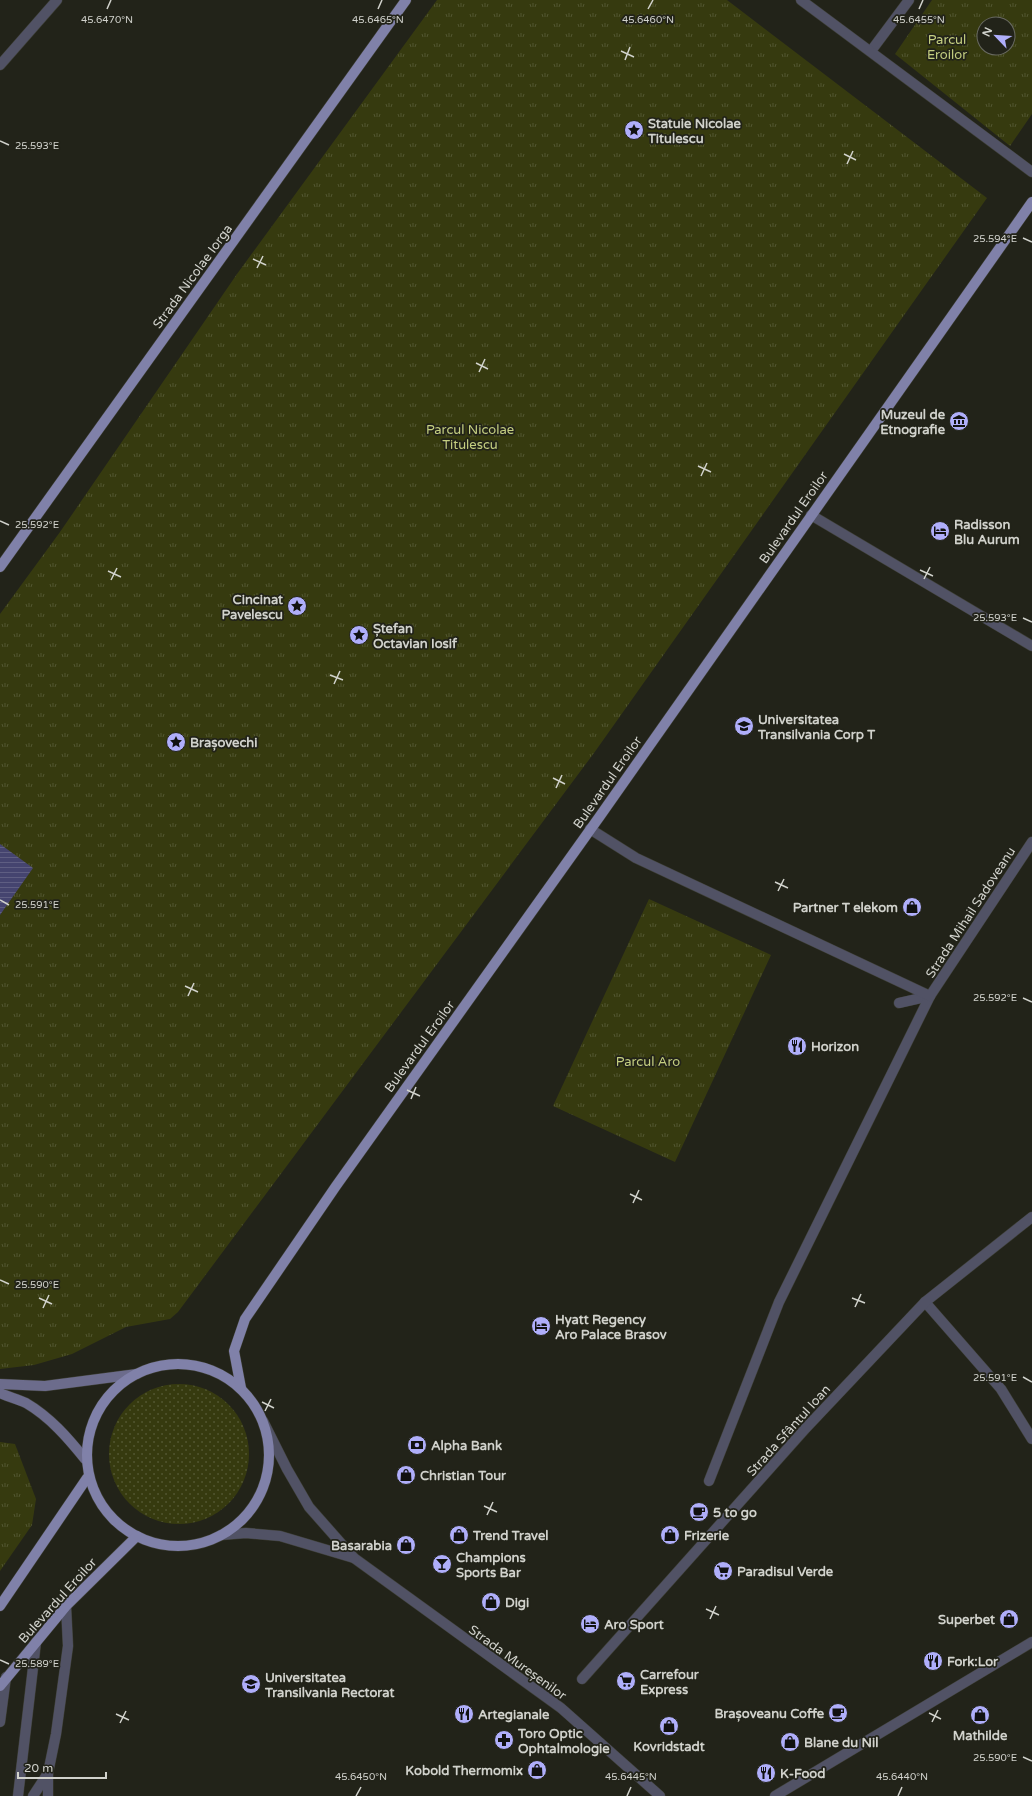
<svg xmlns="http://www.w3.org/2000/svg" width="1032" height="1796" font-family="'Varela Round',sans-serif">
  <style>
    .grass { fill: url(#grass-dots) }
    .park { fill: url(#park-tufts); fill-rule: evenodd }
    .water { fill: url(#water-rules) }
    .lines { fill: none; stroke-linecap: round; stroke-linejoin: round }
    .service-casing { stroke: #3e3f36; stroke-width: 11 }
    .pedestrian-casing { stroke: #3e3f36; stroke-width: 11 }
    .minor-casing { stroke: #3e3f36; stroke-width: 11 }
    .tertiary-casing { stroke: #3e3f36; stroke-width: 11 }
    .secondary-casing { stroke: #3e3f36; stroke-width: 11 }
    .primary-casing { stroke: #3e3f36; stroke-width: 11 }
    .service { stroke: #515265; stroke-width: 10 }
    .pedestrian { stroke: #515265; stroke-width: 10 }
    .minor { stroke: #515265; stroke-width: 10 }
    .tertiary { stroke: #515265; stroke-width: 10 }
    .secondary { stroke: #6c6c8c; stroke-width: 10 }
    .primary { stroke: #8081a9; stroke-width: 10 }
    .ticks { fill: none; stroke: #d1d2cc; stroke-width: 1.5 }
    .labels { text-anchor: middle; stroke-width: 3.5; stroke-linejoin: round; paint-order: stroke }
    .park-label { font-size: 13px; fill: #c5cf81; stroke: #222319 }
    .poi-label { font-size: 13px; font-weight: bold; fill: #d1d2cc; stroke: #222319; text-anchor: start }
    .street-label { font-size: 13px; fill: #d1d2cc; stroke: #222319 }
    .ticks-label { font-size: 10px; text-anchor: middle; fill: #d1d2cc; stroke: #222319; stroke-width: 3.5; stroke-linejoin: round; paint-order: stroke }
  </style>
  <defs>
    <pattern id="grass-dots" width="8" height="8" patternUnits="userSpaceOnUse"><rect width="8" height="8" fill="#363a0f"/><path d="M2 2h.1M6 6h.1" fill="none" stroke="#525631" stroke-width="1.8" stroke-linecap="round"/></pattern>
    <pattern id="park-tufts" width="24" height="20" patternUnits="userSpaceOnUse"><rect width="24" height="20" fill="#363a0f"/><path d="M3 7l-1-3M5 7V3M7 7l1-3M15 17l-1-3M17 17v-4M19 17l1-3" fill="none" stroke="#525631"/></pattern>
    <pattern id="water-rules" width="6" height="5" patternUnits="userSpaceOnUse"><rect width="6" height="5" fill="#45446f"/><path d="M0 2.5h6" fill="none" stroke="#5f5e82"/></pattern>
  </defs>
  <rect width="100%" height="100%" fill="#222319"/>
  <circle class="grass" cx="179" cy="1454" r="70"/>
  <g class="park">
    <path d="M437,0H727L987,198L594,753L178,1312L170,1319L126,1327L72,1354L34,1365L0,1369V614L60,532L237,274Z"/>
    <path d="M932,0H1032V114L1010,146L895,54ZM984,24H1008V48H984Z"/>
    <path d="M649,899L771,955L675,1162L553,1106Z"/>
    <path d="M0,1442L15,1444L36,1499L32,1525L0,1571Z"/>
  </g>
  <path class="water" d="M0,844L33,868L0,915Z"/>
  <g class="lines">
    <g class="service-casing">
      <g id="service">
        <path d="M871,51L909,0"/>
        <path d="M899,1003L930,996"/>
        <path d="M709,1481L779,1302L930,996"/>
        <path d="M0,1722L6,1677"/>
        <path d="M18,1796L36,1642"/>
        <path d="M33,1796L48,1773"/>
        <path d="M48,1796V1773L56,1734L68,1646L66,1606"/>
      </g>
    </g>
    <g class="pedestrian-casing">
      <g id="pedestrian">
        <path d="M925,1302L1001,1389L1032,1439"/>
        <path d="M582,1679L805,1429L925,1302L1032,1217"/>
        <path d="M775,1796L1032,1642"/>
      </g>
    </g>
    <g class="minor-casing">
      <g id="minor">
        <path d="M801,0L1032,172"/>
        <path d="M0,65L57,0"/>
        <path d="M811,515L1032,646"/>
        <path d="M590,829L636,858L930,996L1032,842"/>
      </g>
    </g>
    <g class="tertiary-casing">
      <g id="tertiary">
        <path d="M263,1421L287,1469L309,1507L354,1558L561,1708L660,1796"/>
        <path d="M221,1535L246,1533L280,1536L354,1558"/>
      </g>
    </g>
    <g class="secondary-casing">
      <g id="secondary">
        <path d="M0,1384L45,1386L137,1374"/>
        <path d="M0,1393C8,1397 18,1399 26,1403C50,1417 68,1438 85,1459"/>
      </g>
    </g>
    <g class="primary-casing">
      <g id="primary">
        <path d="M0,567L406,0"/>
        <circle cx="178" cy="1455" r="91"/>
        <path d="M241,1388L234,1351L245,1319L336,1186L600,816L1032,202"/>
        <path d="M0,1606L87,1478"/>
        <path d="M0,1686L66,1606L137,1536"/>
      </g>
    </g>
    <use href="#service" class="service"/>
    <use href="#pedestrian" class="pedestrian"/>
    <use href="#minor" class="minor"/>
    <use href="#tertiary" class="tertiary"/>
    <use href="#secondary" class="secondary"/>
    <use href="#primary" class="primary"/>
  </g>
  <path class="ticks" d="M107,9L111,0M378,9L382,0M648,9L653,0M919,9L923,0M621,51L634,57M625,60L630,47M0,141L9,145M844,154L856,160M847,164L853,151M1023,238L1032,242M253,259L266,265M257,268L263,256M476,363L488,369M479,372L485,359M698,466L711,472M701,476L707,463M0,521L9,525M920,570L933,576M108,571L121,577M924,579L930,567M111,580L117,568M1023,618L1032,622M330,675L343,680M334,684L340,671M553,778L565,784M556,788L562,775M775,882L788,888M778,891L784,879M0,900L9,905M185,986L198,992M188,996L194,983M1023,998L1032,1002M407,1090L420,1096M411,1099L416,1087M630,1194L642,1200M633,1203L639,1190M0,1280L9,1284M39,1298L52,1304M852,1298L865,1303M855,1307L861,1294M43,1308L49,1295M1023,1377L1032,1382M262,1402L274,1408M265,1411L271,1399M484,1506L497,1512M487,1515L493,1502M706,1609L719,1615M710,1619L716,1606M0,1660L9,1664M929,1713L941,1719M116,1714L129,1720M932,1722L938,1710M120,1723L126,1711M1023,1757L1032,1761M356,1796L361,1787M627,1796L631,1787M898,1796L902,1787"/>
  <defs>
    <g id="sight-disc" transform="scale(1)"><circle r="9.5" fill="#afaefa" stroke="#222319"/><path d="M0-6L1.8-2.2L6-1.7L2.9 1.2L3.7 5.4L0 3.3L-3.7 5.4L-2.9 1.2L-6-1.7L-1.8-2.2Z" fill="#111"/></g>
    <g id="museum-disc" transform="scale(1)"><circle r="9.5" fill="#afaefa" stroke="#222319"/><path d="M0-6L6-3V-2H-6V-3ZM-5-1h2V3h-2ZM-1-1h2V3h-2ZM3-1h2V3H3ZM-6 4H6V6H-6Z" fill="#111"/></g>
    <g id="hotel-disc" transform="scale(1)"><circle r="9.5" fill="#afaefa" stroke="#222319"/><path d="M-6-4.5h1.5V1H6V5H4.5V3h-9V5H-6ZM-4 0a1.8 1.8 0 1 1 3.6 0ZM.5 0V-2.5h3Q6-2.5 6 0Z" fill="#111"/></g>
    <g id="university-disc" transform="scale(1)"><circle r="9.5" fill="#afaefa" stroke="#222319"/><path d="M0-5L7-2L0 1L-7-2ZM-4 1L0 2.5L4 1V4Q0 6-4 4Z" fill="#111"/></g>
    <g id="shop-disc" transform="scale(1)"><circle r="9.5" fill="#afaefa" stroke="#222319"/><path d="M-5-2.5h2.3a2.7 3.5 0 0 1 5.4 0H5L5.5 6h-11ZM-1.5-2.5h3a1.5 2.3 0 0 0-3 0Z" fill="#111"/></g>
    <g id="restaurant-disc" transform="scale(1)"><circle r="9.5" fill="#afaefa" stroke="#222319"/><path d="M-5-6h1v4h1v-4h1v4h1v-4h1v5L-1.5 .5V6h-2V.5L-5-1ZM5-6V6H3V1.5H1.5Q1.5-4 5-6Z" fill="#111"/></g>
    <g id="bank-disc" transform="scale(1)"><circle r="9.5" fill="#afaefa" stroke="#222319"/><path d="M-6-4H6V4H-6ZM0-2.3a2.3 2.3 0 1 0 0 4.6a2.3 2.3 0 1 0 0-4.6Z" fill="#111"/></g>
    <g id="cafe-disc" transform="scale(1)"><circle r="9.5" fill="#afaefa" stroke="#222319"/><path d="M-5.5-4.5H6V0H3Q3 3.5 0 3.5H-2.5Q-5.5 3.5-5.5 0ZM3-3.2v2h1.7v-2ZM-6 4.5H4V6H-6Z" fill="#111"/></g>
    <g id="bar-disc" transform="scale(1)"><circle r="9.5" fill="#afaefa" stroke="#222319"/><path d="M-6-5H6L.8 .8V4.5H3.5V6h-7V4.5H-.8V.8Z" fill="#111"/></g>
    <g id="supermarket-disc" transform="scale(1)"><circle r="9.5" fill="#afaefa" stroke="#222319"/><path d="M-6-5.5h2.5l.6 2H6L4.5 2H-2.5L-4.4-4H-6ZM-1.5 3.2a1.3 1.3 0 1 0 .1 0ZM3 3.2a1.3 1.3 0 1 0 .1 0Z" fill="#111"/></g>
    <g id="pharmacy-disc" transform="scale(1)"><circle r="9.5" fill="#afaefa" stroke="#222319"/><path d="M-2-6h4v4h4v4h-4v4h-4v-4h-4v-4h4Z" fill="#111"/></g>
  </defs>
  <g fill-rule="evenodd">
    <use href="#sight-disc" x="634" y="130"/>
    <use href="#museum-disc" x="959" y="421"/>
    <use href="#hotel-disc" x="940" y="531"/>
    <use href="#sight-disc" x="297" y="606"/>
    <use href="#sight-disc" x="359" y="635"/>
    <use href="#university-disc" x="744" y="726"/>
    <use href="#sight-disc" x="176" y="742"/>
    <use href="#shop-disc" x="912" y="907"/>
    <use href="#restaurant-disc" x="797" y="1046"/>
    <use href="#hotel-disc" x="541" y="1326"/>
    <use href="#bank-disc" x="417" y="1445"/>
    <use href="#shop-disc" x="406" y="1475"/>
    <use href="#cafe-disc" x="699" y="1512"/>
    <use href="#shop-disc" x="459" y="1535"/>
    <use href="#shop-disc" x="670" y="1535"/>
    <use href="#shop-disc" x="406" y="1545"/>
    <use href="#bar-disc" x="442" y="1564"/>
    <use href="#supermarket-disc" x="723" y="1571"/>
    <use href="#shop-disc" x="491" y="1602"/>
    <use href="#shop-disc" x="1009" y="1619"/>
    <use href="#hotel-disc" x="590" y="1624"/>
    <use href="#restaurant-disc" x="933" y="1661"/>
    <use href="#supermarket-disc" x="626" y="1681"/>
    <use href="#university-disc" x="251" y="1684"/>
    <use href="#cafe-disc" x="838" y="1713"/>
    <use href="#restaurant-disc" x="464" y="1714"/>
    <use href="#shop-disc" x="980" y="1715"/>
    <use href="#shop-disc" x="669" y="1726"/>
    <use href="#pharmacy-disc" x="504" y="1740"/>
    <use href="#shop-disc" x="790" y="1742"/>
    <use href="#shop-disc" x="537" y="1770"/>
    <use href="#restaurant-disc" x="766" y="1773"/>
  </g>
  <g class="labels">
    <g class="park-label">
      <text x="947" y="44">Parcul<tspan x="947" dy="15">Eroilor</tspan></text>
      <text x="470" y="434">Parcul Nicolae<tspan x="470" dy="15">Titulescu</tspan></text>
      <text x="648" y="1066">Parcul Aro</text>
    </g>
    <g class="poi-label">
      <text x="648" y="128">Statuie Nicolae<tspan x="648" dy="15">Titulescu</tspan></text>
      <text x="945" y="419" text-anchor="end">Muzeul de<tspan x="945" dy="15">Etnografie</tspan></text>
      <text x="954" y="529">Radisson<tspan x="954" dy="15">Blu Aurum</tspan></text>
      <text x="283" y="604" text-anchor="end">Cincinat<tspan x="283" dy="15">Pavelescu</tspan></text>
      <text x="373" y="633">Ștefan<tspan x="373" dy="15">Octavian Iosif</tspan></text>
      <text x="758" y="724">Universitatea<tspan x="758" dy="15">Transilvania Corp T</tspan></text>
      <text x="190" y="747">Brașovechi</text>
      <text x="898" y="912" text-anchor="end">Partner T elekom</text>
      <text x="811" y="1051">Horizon</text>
      <text x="555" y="1324">Hyatt Regency<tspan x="555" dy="15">Aro Palace Brasov</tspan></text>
      <text x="431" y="1450">Alpha Bank</text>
      <text x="420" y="1480">Christian Tour</text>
      <text x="713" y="1517">5 to go</text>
      <text x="473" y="1540">Trend Travel</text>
      <text x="684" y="1540">Frizerie</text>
      <text x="392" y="1550" text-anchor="end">Basarabia</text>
      <text x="456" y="1562">Champions<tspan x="456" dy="15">Sports Bar</tspan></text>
      <text x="737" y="1576">Paradisul Verde</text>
      <text x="505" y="1607">Digi</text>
      <text x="995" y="1624" text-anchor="end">Superbet</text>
      <text x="604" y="1629">Aro Sport</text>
      <text x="947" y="1666">Fork:Lor</text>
      <text x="640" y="1679">Carrefour<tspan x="640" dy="15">Express</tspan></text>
      <text x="265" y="1682">Universitatea<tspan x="265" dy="15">Transilvania Rectorat</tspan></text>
      <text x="824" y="1718" text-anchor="end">Brașoveanu Coffe</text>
      <text x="478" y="1719">Artegianale</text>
      <text x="518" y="1738">Toro Optic<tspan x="518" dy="15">Ophtalmologie</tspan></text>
      <text x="980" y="1740" text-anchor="middle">Mathilde</text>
      <text x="804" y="1747">Blane du Nil</text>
      <text x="669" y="1751" text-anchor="middle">Kovridstadt</text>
      <text x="523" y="1775" text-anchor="end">Kobold Thermomix</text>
      <text x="780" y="1778">K-Food</text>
    </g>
    <g class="street-label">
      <text transform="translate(192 276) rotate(-54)" y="5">Strada Nicolae Iorga</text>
      <text transform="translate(793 517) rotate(-55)" y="5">Bulevardul Eroilor</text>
      <text transform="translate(607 782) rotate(-55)" y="5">Bulevardul Eroilor</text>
      <text transform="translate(970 912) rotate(-57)" y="5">Strada Mihail Sadoveanu</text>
      <text transform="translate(419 1046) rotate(-54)" y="5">Bulevardul Eroilor</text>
      <text transform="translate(788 1430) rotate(-48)" y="5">Strada Sfântul Ioan</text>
      <text transform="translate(57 1600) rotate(-48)" y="5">Bulevardul Eroilor</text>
      <text transform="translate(518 1662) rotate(36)" y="5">Strada Mureșenilor</text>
    </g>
  </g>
  <g class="ticks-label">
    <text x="107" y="23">45.6470°N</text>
    <text x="378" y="23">45.6465°N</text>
    <text x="648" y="23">45.6460°N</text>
    <text x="919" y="23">45.6455°N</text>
    <text x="37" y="149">25.593°E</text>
    <text x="995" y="242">25.594°E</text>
    <text x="37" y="528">25.592°E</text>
    <text x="995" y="621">25.593°E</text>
    <text x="37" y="908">25.591°E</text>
    <text x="995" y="1001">25.592°E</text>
    <text x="37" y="1288">25.590°E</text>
    <text x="995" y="1381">25.591°E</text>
    <text x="37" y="1667">25.589°E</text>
    <text x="995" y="1761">25.590°E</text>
    <text x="361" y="1780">45.6450°N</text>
    <text x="631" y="1780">45.6445°N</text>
    <text x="902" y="1780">45.6440°N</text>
  </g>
  <g transform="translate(996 36) rotate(295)"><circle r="19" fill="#222319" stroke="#686961"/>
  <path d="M0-3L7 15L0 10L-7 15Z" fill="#afaefa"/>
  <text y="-6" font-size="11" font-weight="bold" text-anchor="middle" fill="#d1d2cc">N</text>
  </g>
  <path d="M18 1772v6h88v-6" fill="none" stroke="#d1d2cc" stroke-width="2"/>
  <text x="24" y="1772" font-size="12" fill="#d1d2cc" stroke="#222319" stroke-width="3" paint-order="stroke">20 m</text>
</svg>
